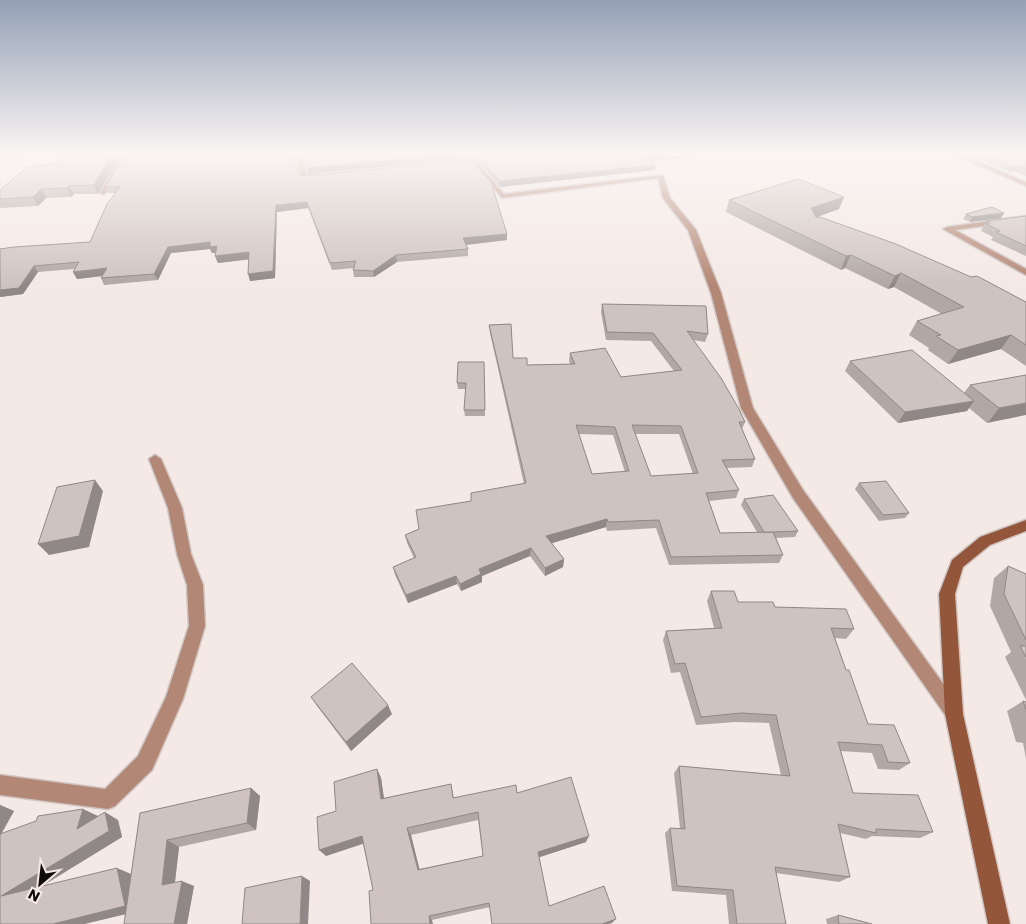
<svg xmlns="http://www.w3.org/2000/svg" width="1026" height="924" font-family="Poppins,sans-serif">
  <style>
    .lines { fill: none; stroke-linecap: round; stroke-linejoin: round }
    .street-casing { stroke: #cfc5c2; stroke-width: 3 }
    .secondary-casing { stroke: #cfc5c2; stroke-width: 3 }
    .street { fill: #b38775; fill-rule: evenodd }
    .secondary { fill: #94563b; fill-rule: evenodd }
    .wall { fill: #b1a8a4; fill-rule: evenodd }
    .shaded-wall { fill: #908886 }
    .building { fill: #cec3bf; stroke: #908886; fill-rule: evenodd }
  </style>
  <rect width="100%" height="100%" fill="#f4e9e5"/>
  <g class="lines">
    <g class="street-casing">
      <g id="street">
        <path d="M0,155H19L0,159Z"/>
        <path d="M122,155H128L105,194H101L100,193Z"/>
        <path d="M296,155H302L307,176L318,174L321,176L320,177L302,179Z"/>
        <path d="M954,155H963L1026,182V186Z"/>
        <path d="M476,161L504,194L663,175L670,198L696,230L721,293L753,408L803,490L960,707L963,713L960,719L954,722L948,719L793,498L741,408L711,293L688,230L663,198L658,178L502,198L472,164L455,165L452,163L455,161Z"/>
        <path d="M1026,216V220L955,230L1026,269V275L943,229L947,227Z"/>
        <path d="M155,455L161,459L182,508L191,554L203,585L205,626L183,699L152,770L115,806L108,809L0,795V775L105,789L138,756L166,697L189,626L187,585L177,554L168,508L149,459Z"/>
      </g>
    </g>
    <g class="secondary-casing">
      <path id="secondary" d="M1026,520V531L990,545L963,567L955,594L963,714L1010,924H988L945,714L939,594L952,560L980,537Z"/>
    </g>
    <use href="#street" class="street"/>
    <use href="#secondary" class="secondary"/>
  </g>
  <g class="wall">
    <path d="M121,155L98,194H74L71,197L46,198L38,206L0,208V190Z"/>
    <path d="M304,155H691V157L651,161L656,165L655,170L500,187L474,158L308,174Z"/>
    <path d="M969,155H1026V176L1014,171L1010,172Z"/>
    <path d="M298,173L303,176L507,234V240L466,245L468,249V256L397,262L374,277H354L353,270L354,268L332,270L308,208L277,212L275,278L250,281L249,259L218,263L215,256L216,253H212L210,249L171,253L158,280L104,285L101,278L102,276L77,279L73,272L74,269L38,272L23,294L0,297V249L90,242L115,193H108L105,187Z"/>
    <path d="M729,200L839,209L816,217L1026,302V366L1001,349L948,364L928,350L929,348L909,335L917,321L942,314L894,287L888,289L845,268L841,270L726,212Z"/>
    <path d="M1004,213L1001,218L970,222L963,219L966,214Z"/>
    <path d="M1026,216V256L991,240L993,237L981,231L986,221Z"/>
    <path d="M602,304L708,334L705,342L693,340L745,422L742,429L755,459L752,467L727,468L739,490L736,498L709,501L720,533L757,532L741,505L744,499L798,531L795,537L776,538L783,555L779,563L669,565L656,528L607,531L606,527L551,543L564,559L563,567L545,576L530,556L482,576V582L461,591L457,584L408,603L395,575L393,567L414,558L407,543L405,535L419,529L471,501L524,484L490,333L489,325L513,358L527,365L570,364L569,361L570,353L621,377L674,371L651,341L606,340L601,312ZM579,434L613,435L625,472L592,474ZM635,434H679L693,474L651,476Z"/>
    <path d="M850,361L964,393L970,385L1026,375L987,423L969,408L967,411L898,423L845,371Z"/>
    <path d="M484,362L485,416H465L464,410L466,389H458L457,383Z"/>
    <path d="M859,483L909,513L905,518L879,521L855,489Z"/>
    <path d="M1008,566L1026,574V700L1005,657L1011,652L990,606L994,578Z"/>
    <path d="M711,591L738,602L775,607L854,629L846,639L835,638L846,670L868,724L910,763L899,770L878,769L872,753L840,751L853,793L933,832L920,838L872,836L866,839L840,833L850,877L839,882L776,873L786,924H729L726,895L672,891L665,833L670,828H680L674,773L679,766L781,775L769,723L735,722L696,725L680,672L671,673L663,640L666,631L714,628L707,601Z"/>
    <path d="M311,697L392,714L351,751L317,706Z"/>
    <path d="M1023,701L1026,702V759L1023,743L1016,742L1007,711Z"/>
    <path d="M377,769L381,778L384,798L451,784L454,798L517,793L586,842L539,857L549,906L612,923L608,924H492L490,907L432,920L373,890L363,844L326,856L336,811ZM478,820L483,856L419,869L411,835Z"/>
    <path d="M251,788L260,796L256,830L179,847L175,882L194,886L187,924H124L125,914L84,924H0V805L14,811L1,834L98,816V817L118,820L122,837L44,885L131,874V875L140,813Z"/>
    <path d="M838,915L872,924H827L826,919Z"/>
  </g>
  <g class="shaded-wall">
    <path d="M112,155H121L98,194L94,185Z"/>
    <path d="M445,155H474V158L308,174L307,168Z"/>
    <path d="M657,155H691V157L644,162V157Z"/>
    <path d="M656,165L655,170L500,187V181Z"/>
    <path d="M1017,166L1014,171L1010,172L1013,167Z"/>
    <path d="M69,186L74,194L71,197L66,188Z"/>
    <path d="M41,189L46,198L38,206L33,197Z"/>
    <path d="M844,197L839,209L806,221L811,208Z"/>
    <path d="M307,202L308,208L277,212L275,278L250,281L248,274L276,205Z"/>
    <path d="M1004,213L1001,218L970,222L972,217Z"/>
    <path d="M507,234V240L463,245V238Z"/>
    <path d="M210,242L217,246L219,252L212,253L210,249L171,253L158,280L154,274L168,247Z"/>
    <path d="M249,252L252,259L218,263L215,256Z"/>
    <path d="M396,255L397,262L374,277L373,271Z"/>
    <path d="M851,255L845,268L841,270L846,256Z"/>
    <path d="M34,266L38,272L23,294L0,297V290Z"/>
    <path d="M107,268L110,275L77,279L73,272Z"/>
    <path d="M901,273L894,287L888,289L895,276Z"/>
    <path d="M1011,335L1001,349L948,364L958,350Z"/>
    <path d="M974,401L967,411L898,423L905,412Z"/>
    <path d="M1026,403V415L987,423L999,408Z"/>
    <path d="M95,480L103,491L89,547L49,555L38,544Z"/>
    <path d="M607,519L606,527L546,545V536Z"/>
    <path d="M531,548L530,556L482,576V582L461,591L460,584L479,569Z"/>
    <path d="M564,559L563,567L545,576V568Z"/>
    <path d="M456,576L457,584L408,603L406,595Z"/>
    <path d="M388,705L392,714L351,751L346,742Z"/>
    <path d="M377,769L381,778L385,806L381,799Z"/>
    <path d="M251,788L260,796L256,830L247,823Z"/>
    <path d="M0,805L14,811L0,836Z"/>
    <path d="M83,809L98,816L92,835L77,829Z"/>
    <path d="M105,812L118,820L122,837L19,900L1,896Z"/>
    <path d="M407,828L411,835L421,875L418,870Z"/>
    <path d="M362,836L367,842L326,856L319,850Z"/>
    <path d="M589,836L586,842L537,858L538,852Z"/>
    <path d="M167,840L179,847L174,890L162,885Z"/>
    <path d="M117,868L131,874L139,911L84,924H53Z"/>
    <path d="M302,876L310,881L308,924H300Z"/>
    <path d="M182,881L194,886L187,924H174Z"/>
    <path d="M429,916L432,920L433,924H430Z"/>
    <path d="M616,919L612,923L608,924H602Z"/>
  </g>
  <g class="building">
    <path d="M69,155H112L94,185L69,186L66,188L41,189L33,197L0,199V190L27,167L57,163Z"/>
    <path d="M124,155H294L298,173L303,176L471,160L491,182L507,234L463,238L468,249L396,255L373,271L353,270L356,261L330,263L307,202L276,205L273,271L248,274L249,252L215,256L217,246L210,247V242L168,247L154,274L101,278L107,268L73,272L79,262L34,266L19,288L0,290V249L14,247L90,242L107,204L120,187H105Z"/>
    <path d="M304,155H445L307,168Z"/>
    <path d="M476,155H657L644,157L656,165L500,181Z"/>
    <path d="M984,155H1026V169L1017,166L1013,167Z"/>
    <path d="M798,179L844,197L811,208L816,217H820L896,244L971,277L977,276L1026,302V345L1011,335L958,350L936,336L941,335L917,321L964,307L901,273L895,276L851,255L846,256L729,200Z"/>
    <path d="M992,207L1004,213L972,217L966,214Z"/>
    <path d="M1026,216V246L996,232L1000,231L985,223H990L986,221Z"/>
    <path d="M602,304L706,306L708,334L687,331L721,378L739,409L745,422H739L755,459L722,460L739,490L706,493L720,533L773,532L783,555L671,557L659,520L608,522L607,519L546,536L564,559L545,568L531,548L479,569L481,574L460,584L456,576L406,595L393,567L416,557L405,535L419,529L416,510L471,501V493L526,483L489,325L511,324L513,358H527V365L575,364L570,353L605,348L621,377L682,370L653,333L607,332ZM576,425L615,427L629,471L592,474ZM632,425L681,426L698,473L651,476Z"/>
    <path d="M912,350L974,401L905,412L850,361Z"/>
    <path d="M458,362H484L485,410H464L466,383H457Z"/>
    <path d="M1026,375V403L999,408L970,385Z"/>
    <path d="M95,480L79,536L38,544L57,487Z"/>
    <path d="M886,481L909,513L883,515L859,483Z"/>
    <path d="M773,495L798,531L773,532H764L744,499Z"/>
    <path d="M1008,566L1026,574V640L1004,594Z"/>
    <path d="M711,591H734L738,602H773L775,607L846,609L854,629L831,628L846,670H849L868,724L894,725L910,763L888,762L882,745L838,742L853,793L918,795L933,832L876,829V833L838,824L850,877L775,867L786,924H737L733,890L677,886L670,828L685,829L679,766L790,776L776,715L741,713L701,717L685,663L675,664L666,631L722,628Z"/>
    <path d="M1020,646H1026V657Z"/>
    <path d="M352,663L388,705L346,742L311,697Z"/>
    <path d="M1023,701L1026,702V710Z"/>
    <path d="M377,769L381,799L451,784L453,798L516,785L517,793L571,777L589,836L538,852L549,906L604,886L616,919L602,924H492L489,903L429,916L430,924H371L369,891L373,890L362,836L319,850L317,817L336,811L334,782ZM478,812L483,856L418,870L407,828Z"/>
    <path d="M251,788L247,823L167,840L162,885L182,881L174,924H124L140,813Z"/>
    <path d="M83,809L77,829L105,812L109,831L1,896L117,868L125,906L53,924H0V834L36,821L38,816Z"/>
    <path d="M302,876L300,924H242L245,888Z"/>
    <path d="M838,915L872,924H839Z"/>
  </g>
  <linearGradient id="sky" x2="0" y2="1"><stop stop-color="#94a0b6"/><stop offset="0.54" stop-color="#faf5f3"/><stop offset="1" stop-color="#faf5f3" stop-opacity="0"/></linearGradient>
  <rect width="1026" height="285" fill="url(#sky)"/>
  <g transform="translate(40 884) rotate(208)" stroke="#f4e9e5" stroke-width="4" paint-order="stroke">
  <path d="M0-4L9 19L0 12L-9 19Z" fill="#0e0b09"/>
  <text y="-8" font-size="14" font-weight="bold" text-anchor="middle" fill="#0e0b09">N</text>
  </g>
</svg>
